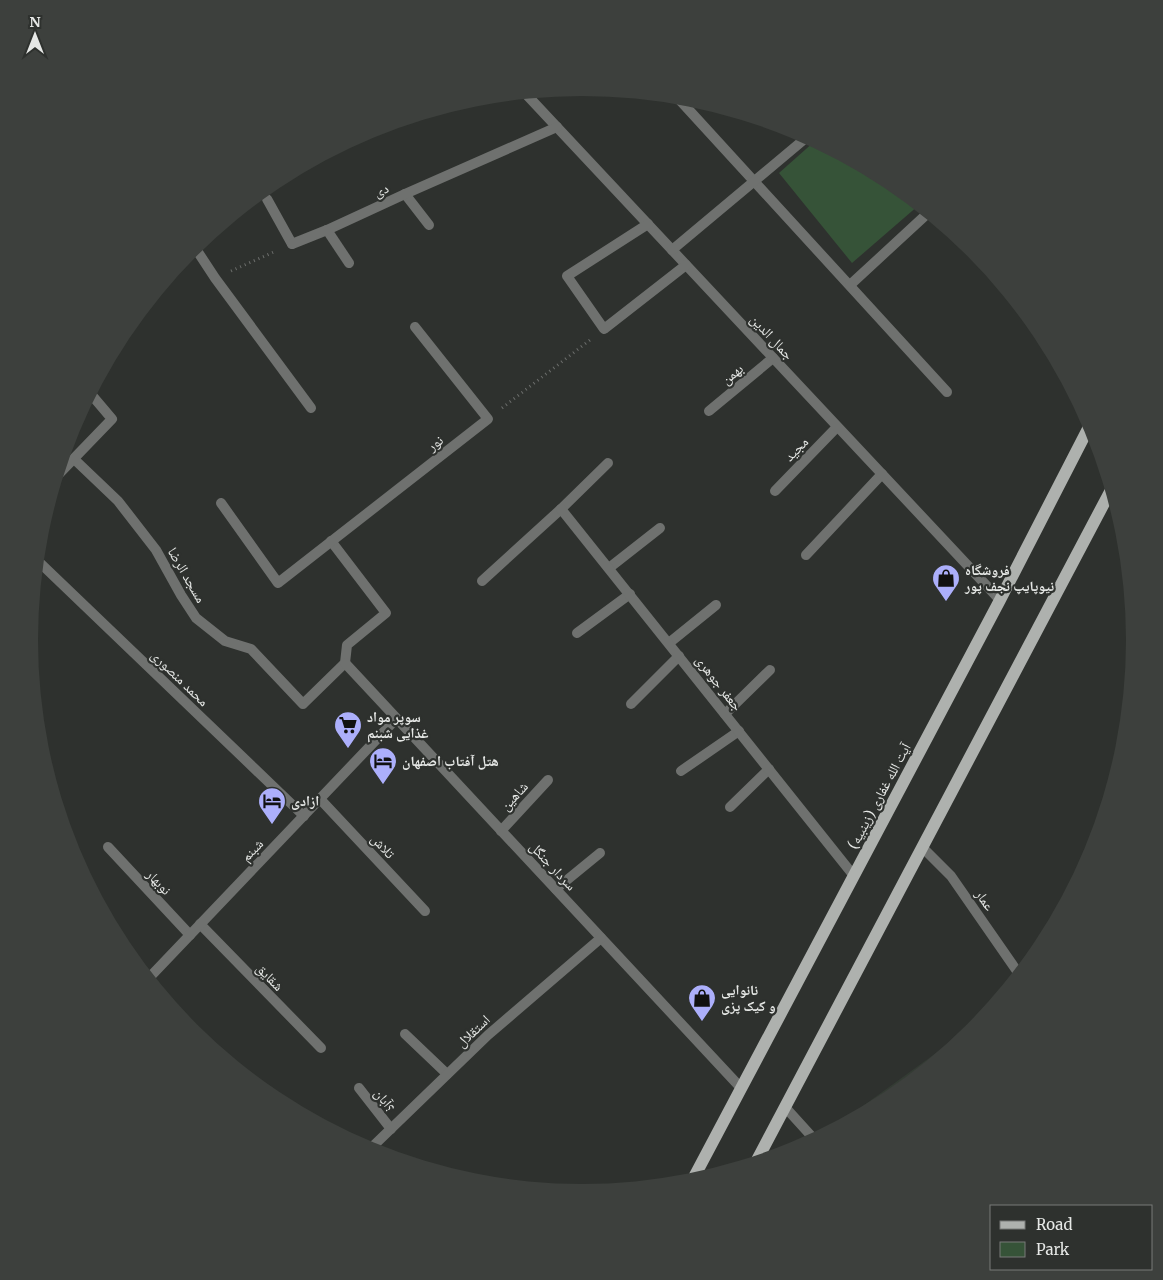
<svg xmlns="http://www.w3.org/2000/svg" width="1163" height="1280" font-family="Merriweather,'Noto Naskh Arabic',serif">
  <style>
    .built { fill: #343c34 }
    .green { fill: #365338 }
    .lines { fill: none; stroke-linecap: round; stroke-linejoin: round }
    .path { stroke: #6c6e6c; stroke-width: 3; stroke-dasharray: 1 4; stroke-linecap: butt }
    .lane { stroke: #6f716f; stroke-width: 10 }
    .street { stroke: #6f716f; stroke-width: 10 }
    .primary { stroke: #aeb1ae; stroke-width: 12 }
    .labels { text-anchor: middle; stroke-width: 4.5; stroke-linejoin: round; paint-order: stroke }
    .street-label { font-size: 14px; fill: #e6e8e6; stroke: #2e312e }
    .poi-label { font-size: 14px; font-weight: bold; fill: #e6e8e6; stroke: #2e312e; text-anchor: start }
  </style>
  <rect width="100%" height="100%" fill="#2e312e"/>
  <path class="built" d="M976,1024L977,1025L972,1031L888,1100L835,1128L834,1127Z"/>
  <path class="green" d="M815,141L889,181L919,205L852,263L779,173Z"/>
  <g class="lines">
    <g class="path">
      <path d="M231,271L276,251"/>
      <path d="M502,408L590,340"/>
    </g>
    <g class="lane">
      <path d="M405,194L429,225"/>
      <path d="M267,199L292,244"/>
      <path d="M327,230L349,263"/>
      <path d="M709,411L773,358"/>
      <path d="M775,491L837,427"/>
      <path d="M806,555L882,474"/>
      <path d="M609,568L660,528"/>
      <path d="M482,581L561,509L608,463"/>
      <path d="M577,633L630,594"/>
      <path d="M669,643L716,605"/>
      <path d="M631,704L679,656"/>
      <path d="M725,714L770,670"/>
      <path d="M681,771L739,731"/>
      <path d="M320,799L425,911"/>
      <path d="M730,807L769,769"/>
      <path d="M501,831L548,780"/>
      <path d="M108,847L190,935"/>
      <path d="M556,889L600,853"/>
      <path d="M200,924L321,1048"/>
      <path d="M405,1034L447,1074"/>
      <path d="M359,1088L391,1129"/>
    </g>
    <g class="street">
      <path d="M525,93L1000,600"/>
      <path d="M677,97L947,392"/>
      <path d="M648,224L567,276L604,329L686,265"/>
      <path d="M292,244L327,230L405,194L557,127"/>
      <path d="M194,246L215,278L311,408"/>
      <path d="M672,250L807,137"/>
      <path d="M850,285L928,213"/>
      <path d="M74,459L118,501L156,550L181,595L196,618L225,641L251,649L303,704L345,663L347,645L386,613L331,541"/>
      <path d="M56,477L112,419L90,393"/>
      <path d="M221,503L278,583L488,419L415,327"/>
      <path d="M561,509L854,876"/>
      <path d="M37,560L304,816"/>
      <path d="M345,663L741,1088"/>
      <path d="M922,847L951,876L1019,974"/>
      <path d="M148,979L396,719"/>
      <path d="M785,1107L814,1139"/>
      <path d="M369,1150L488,1035L601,938"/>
    </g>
    <g class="primary">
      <path d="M756,1162L1111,490"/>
      <path d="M692,1181L1000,600L1090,425"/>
    </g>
  </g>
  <defs>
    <g id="shop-pin" transform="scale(1.4375)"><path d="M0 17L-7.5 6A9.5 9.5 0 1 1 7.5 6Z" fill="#acaffb" stroke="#2e312e"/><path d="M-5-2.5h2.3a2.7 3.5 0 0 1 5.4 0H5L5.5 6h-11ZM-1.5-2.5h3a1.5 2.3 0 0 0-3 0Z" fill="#111"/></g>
    <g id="supermarket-pin" transform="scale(1.4375)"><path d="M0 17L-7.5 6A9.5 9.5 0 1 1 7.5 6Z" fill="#acaffb" stroke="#2e312e"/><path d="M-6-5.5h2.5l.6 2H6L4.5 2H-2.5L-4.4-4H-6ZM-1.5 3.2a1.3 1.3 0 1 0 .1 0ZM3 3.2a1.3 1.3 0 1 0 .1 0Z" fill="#111"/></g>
    <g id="hotel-pin" transform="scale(1.4375)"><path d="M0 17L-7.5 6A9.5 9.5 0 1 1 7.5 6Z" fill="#acaffb" stroke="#2e312e"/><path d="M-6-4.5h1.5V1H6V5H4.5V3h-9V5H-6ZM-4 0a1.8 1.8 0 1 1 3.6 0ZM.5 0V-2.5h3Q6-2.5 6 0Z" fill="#111"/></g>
  </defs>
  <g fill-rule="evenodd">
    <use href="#shop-pin" x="946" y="578"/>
    <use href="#supermarket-pin" x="348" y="725"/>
    <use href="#hotel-pin" x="383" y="761"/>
    <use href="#hotel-pin" x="272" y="801"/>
    <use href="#shop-pin" x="702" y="998"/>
  </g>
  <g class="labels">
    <g class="street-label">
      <text transform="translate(381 190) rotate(-25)" y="5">دی</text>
      <text transform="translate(772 337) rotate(47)" y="5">جمال الدین</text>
      <text transform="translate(732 374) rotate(-40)" y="5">بهمن</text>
      <text transform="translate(435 443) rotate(-38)" y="5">نور</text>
      <text transform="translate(796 449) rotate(-46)" y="5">مجید</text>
      <text transform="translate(187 575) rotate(60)" y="5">مسجد الرضا</text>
      <text transform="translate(180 678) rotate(44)" y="5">محمد منصوری</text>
      <text transform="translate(719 683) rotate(52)" y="5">جعفر جوهری</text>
      <text transform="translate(514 796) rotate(-48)" y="5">شاهین</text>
      <text transform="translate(879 796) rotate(-62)" y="5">آیت الله غفاری (زینبیه)</text>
      <text transform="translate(383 846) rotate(47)" y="5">تلاش</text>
      <text transform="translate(252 850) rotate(-46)" y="5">شبنم</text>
      <text transform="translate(553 866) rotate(47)" y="5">سردار جنگل</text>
      <text transform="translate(159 882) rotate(47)" y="5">نوبهار</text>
      <text transform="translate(985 900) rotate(55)" y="5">عمار</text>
      <text transform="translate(270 977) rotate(46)" y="5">شقایق</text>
      <text transform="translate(473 1031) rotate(-43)" y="5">استقلال</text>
      <text transform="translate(385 1100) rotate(52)" y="5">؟آبان</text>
    </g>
    <g class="poi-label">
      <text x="965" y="575">فروشگاه<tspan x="965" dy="16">نیوپایپ نجف پور</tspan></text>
      <text x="367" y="722">سوپر مواد<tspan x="367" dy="16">غذایی شبنم</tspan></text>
      <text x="402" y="766">هتل آفتاب اصفهان</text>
      <text x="291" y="806">ازادی</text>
      <text x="721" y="995">نانوایی<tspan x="721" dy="16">و کیک پزی</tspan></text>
    </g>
  </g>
  <path d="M0 0H1163V1280H0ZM38 640a544 544 0 1 1 1088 0a544 544 0 1 1-1088 0Z" fill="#3d403d" fill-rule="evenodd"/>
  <rect x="990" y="1205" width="162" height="65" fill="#2e312e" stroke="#787a78"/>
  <rect x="1000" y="1221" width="25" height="8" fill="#aeb1ae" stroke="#787a78"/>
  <text x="1036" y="1230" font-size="15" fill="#e6e8e6">Road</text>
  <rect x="1000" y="1242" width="25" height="15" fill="#365338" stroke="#787a78"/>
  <text x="1036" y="1255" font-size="15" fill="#e6e8e6">Park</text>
  <g transform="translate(35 35)" stroke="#2e312e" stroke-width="4" paint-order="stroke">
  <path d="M0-4L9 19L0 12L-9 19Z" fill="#e6e8e6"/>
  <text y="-8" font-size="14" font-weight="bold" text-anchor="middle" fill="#e6e8e6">N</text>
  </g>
</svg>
